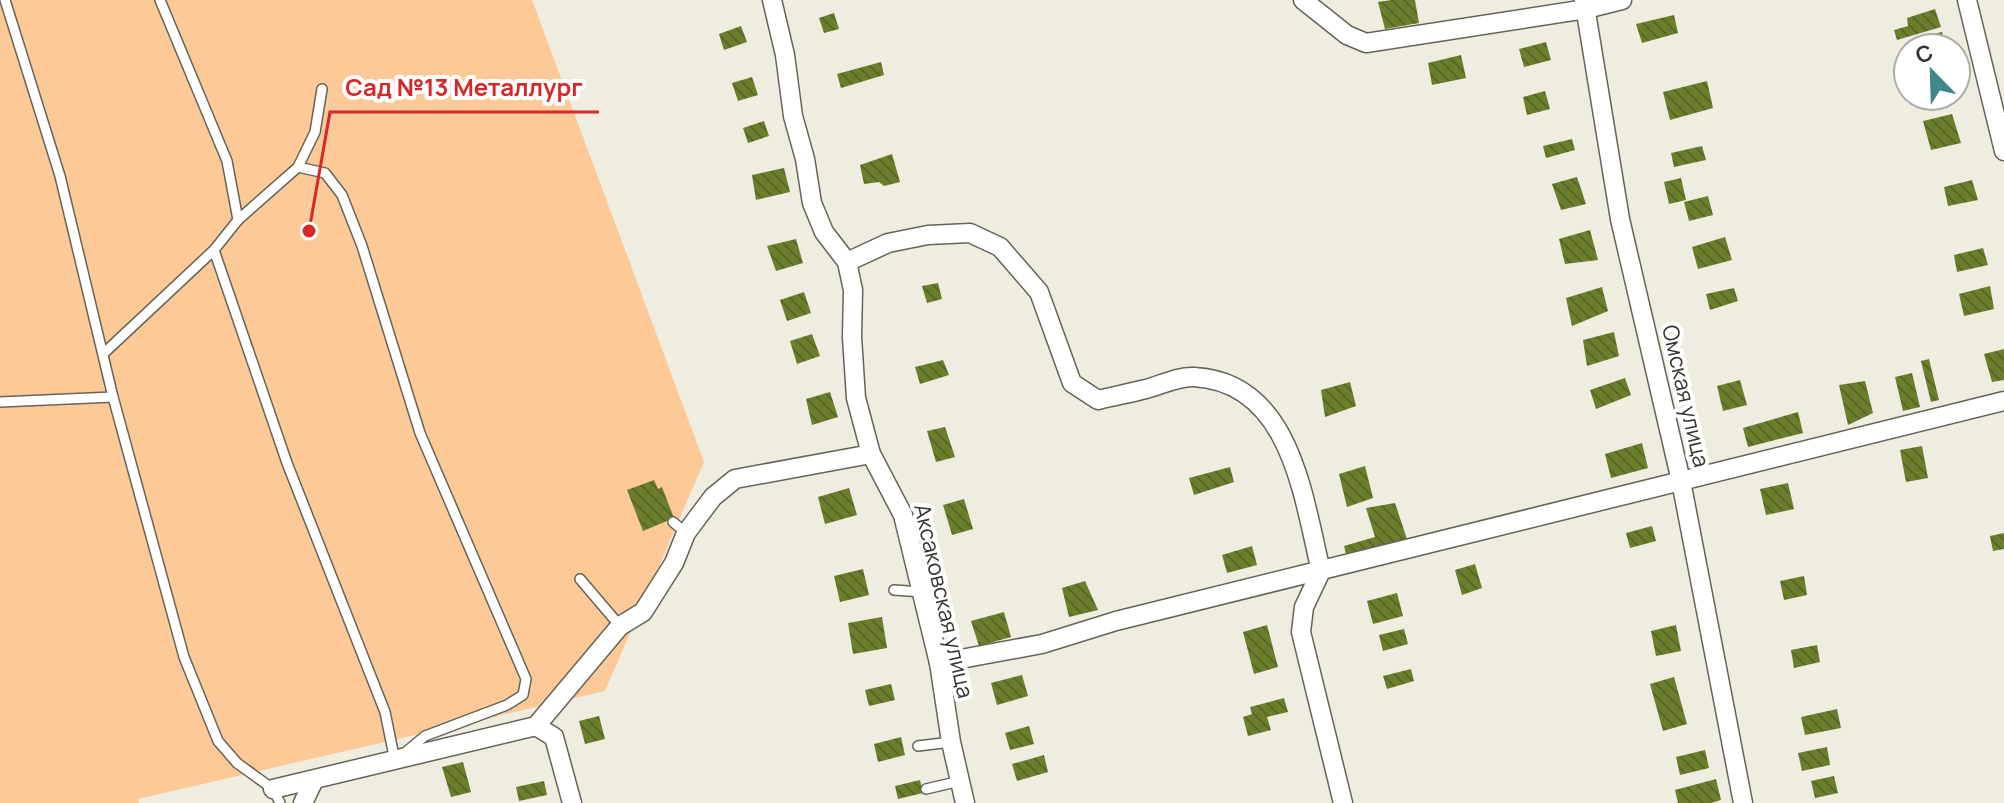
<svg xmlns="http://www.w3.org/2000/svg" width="2004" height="803" font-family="Manrope,sans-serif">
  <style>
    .garden { fill: #fcc997 }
    .building { fill: url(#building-back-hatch) }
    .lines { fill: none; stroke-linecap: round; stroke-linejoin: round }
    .lane-casing { stroke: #656458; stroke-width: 12 }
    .street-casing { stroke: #656458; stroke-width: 21 }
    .lane { stroke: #fff; stroke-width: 9 }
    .street { stroke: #fff; stroke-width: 18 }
    .labels { text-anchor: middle; stroke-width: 8; stroke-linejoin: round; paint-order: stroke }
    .street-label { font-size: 22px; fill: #34332e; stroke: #fff }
    .leader { fill: none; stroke: #d62828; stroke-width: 3 }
    .callout-dot { fill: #d62828; stroke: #fff; stroke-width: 3 }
    .callout-label { font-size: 24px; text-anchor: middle; font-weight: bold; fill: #d62828; stroke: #fff; stroke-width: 8; stroke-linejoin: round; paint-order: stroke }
  </style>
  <defs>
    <pattern id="building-back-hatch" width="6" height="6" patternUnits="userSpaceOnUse" patternTransform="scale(2)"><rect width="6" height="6" fill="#6b7e2c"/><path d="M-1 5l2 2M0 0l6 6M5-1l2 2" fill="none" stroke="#596826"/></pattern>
  </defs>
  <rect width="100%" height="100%" fill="#eeede0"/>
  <path class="garden" d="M0,0H532L704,462L605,691L138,799L139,803H0Z"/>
  <g class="building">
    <path d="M1391,0H1415L1419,23L1385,29L1378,2Z"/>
    <path d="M1935,9L1941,27L1897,40L1894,30L1908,26L1907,18Z"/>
    <path d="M834,13L839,29L824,33L819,18Z"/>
    <path d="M1674,15L1678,33L1642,43L1636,24Z"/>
    <path d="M741,26L747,42L724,50L719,34Z"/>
    <path d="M1942,32L1944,43L1928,47L1925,36Z"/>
    <path d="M1546,42L1551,60L1524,67L1519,49Z"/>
    <path d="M1461,55L1466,78L1432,85L1428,63Z"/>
    <path d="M881,62L884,75L841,88L837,74Z"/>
    <path d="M752,77L758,95L738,101L732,83Z"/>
    <path d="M1707,81L1713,108L1670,120L1663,92Z"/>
    <path d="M1545,91L1550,109L1527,115L1523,97Z"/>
    <path d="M1952,114L1961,143L1931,150L1923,121Z"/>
    <path d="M764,121L769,136L748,143L743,128Z"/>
    <path d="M1572,139L1575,150L1546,158L1543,146Z"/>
    <path d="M1702,146L1706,160L1674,167L1671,153Z"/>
    <path d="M892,154L900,182L884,186L879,182L864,184L860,165Z"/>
    <path d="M784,168L790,192L756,200L752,175Z"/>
    <path d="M1577,177L1586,204L1561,210L1552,184Z"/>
    <path d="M1681,178L1686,200L1669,204L1664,182Z"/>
    <path d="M1972,180L1978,200L1948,206L1944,187Z"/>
    <path d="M1708,196L1713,215L1689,221L1684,202Z"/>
    <path d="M1590,230L1598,260L1565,264L1559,239Z"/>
    <path d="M1725,237L1732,260L1698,269L1692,247Z"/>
    <path d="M796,239L803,263L776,271L767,246Z"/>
    <path d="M1983,248L1988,265L1957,272L1954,255Z"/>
    <path d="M938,283L942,299L927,303L922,286Z"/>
    <path d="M1990,286L1994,309L1964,316L1959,294Z"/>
    <path d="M1602,287L1608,311L1572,326L1566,298Z"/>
    <path d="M1734,288L1738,301L1710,310L1706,294Z"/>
    <path d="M804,292L811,313L787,321L780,300Z"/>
    <path d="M1614,332L1619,356L1587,366L1583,340Z"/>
    <path d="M812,334L820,356L797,364L790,341Z"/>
    <path d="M2004,349V380L1992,382L1984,354Z"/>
    <path d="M1929,359L1939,400L1931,402L1921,361Z"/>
    <path d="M943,360L949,375L920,384L915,367Z"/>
    <path d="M1912,373L1920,407L1903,411L1895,377Z"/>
    <path d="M1625,378L1631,395L1596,409L1590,390Z"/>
    <path d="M1740,380L1747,405L1723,411L1717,386Z"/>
    <path d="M1865,381L1873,413L1848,425L1839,385Z"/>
    <path d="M1350,382L1356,406L1325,417L1321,390Z"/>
    <path d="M830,392L838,417L812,425L806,399Z"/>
    <path d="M1798,412L1803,433L1748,447L1743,428Z"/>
    <path d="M945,427L955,457L936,462L927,431Z"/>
    <path d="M1642,443L1648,468L1611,478L1605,454Z"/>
    <path d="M1922,446L1928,478L1906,482L1900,450Z"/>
    <path d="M1365,466L1373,498L1347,507L1339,474Z"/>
    <path d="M1230,467L1234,482L1194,495L1189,478Z"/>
    <path d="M654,480L658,489L662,487L674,518L643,531L627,490Z"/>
    <path d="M1788,483L1794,509L1766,515L1760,489Z"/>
    <path d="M849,488L857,515L825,524L818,497Z"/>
    <path d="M964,499L973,529L952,535L943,505Z"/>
    <path d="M1395,503L1409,545H1379L1380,549L1347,558L1344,546L1375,537L1366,508Z"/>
    <path d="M1652,526L1656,541L1630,548L1626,533Z"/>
    <path d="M2004,533V549L1993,551L1990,536Z"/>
    <path d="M1252,546L1257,565L1227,573L1222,555Z"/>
    <path d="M1475,564L1482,588L1462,595L1455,570Z"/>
    <path d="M863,569L869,595L840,602L834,576Z"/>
    <path d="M1804,576L1807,595L1784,600L1780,581Z"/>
    <path d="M1085,581L1098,610L1069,617L1062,588Z"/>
    <path d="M1397,593L1403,616L1373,624L1367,601Z"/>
    <path d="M1004,612L1011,637L979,646L971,621Z"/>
    <path d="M882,617L887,648L853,654L848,623Z"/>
    <path d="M1267,625L1278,667L1254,674L1243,632Z"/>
    <path d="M1676,625L1681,651L1656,656L1651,631Z"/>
    <path d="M1404,629L1408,644L1383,651L1379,635Z"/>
    <path d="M1817,645L1820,662L1794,668L1791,650Z"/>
    <path d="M1411,669L1414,681L1387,689L1383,676Z"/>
    <path d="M1022,675L1028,696L997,705L991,683Z"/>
    <path d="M1674,677L1687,724L1663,731L1650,684Z"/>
    <path d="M891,684L895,700L869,706L865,690Z"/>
    <path d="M1284,698L1288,712L1267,717L1271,730L1248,736L1243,717L1252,714L1250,707Z"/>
    <path d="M1837,709L1841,728L1805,735L1801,717Z"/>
    <path d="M599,716L605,739L585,744L579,721Z"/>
    <path d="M1029,726L1034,744L1010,750L1005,733Z"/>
    <path d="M901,737L905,755L878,762L874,744Z"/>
    <path d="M1827,747L1830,765L1802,771L1798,753Z"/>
    <path d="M1705,750L1709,768L1680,775L1676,757Z"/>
    <path d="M1044,755L1048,772L1017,781L1012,764Z"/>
    <path d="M463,762L471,792L451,797L442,767Z"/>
    <path d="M1834,776L1838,793L1815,798L1811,781Z"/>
    <path d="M1716,779L1721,800L1711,803H1678L1675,790Z"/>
    <path d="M920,780L923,793L898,799L895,786Z"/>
    <path d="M544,781L547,795L519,801L516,787Z"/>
  </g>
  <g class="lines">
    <g class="lane-casing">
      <g id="lane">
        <path d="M5,0L60,176L113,397L184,657L218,741L237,763L273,789L280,803"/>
        <path d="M160,0L227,161L238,220"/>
        <path d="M214,250L287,463L385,712L395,761L425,736L507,705L523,695L526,679L420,433L362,246L342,195L325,173L298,167"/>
        <path d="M103,354L214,250L238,220L298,167L315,132L322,89"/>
        <path d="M0,402L113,397"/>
        <path d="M673,522L686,533"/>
        <path d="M580,579L620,626"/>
        <path d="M894,590L922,592"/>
        <path d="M918,746L951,742"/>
        <path d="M926,789L960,781"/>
      </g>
    </g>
    <g class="street-casing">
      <g id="street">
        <path d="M772,0L785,55L793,116L805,159L812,203L824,232L847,262L853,290L852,337L856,398L871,454L903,515L939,663L951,742L965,803"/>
        <path d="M1303,0L1347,35L1366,43L1586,9L1622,0"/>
        <path d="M1584,0L1620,219L1681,481L1743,803"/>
        <path d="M1967,0L2004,151"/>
        <path d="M847,262L888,243L928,235L970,233L1000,247L1039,292L1072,383L1098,400C1114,396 1130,393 1146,389C1161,385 1179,376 1194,377C1291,382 1303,497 1321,571L1304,607L1301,632L1343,803"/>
        <path d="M939,663L1042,644L1116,621L2004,401"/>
        <path d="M536,726L554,737L572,803"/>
        <path d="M273,789L536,726L620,626L643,612L674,563L686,533L713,497L735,479L871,454"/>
        <path d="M303,803L313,782"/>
      </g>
    </g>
    <use href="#lane" class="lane"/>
    <use href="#street" class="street"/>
  </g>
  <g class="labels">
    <g class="street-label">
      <text transform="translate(1686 396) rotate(77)" y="8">Омская улица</text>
      <text transform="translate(944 601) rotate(77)" y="8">Аксаковская улица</text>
    </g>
  </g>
  <path class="leader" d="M309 231L330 112H599"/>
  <circle class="callout-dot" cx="309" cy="231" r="8"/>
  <g class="callout-label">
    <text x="464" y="96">Сад №13 Металлург</text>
  </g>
  <g transform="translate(1932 72) rotate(337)"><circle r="38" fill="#ffffff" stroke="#aeadab" stroke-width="2"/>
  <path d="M0-6L14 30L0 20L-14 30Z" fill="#3f8788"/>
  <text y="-12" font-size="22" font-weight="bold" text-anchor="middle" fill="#34332e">С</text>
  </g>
</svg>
